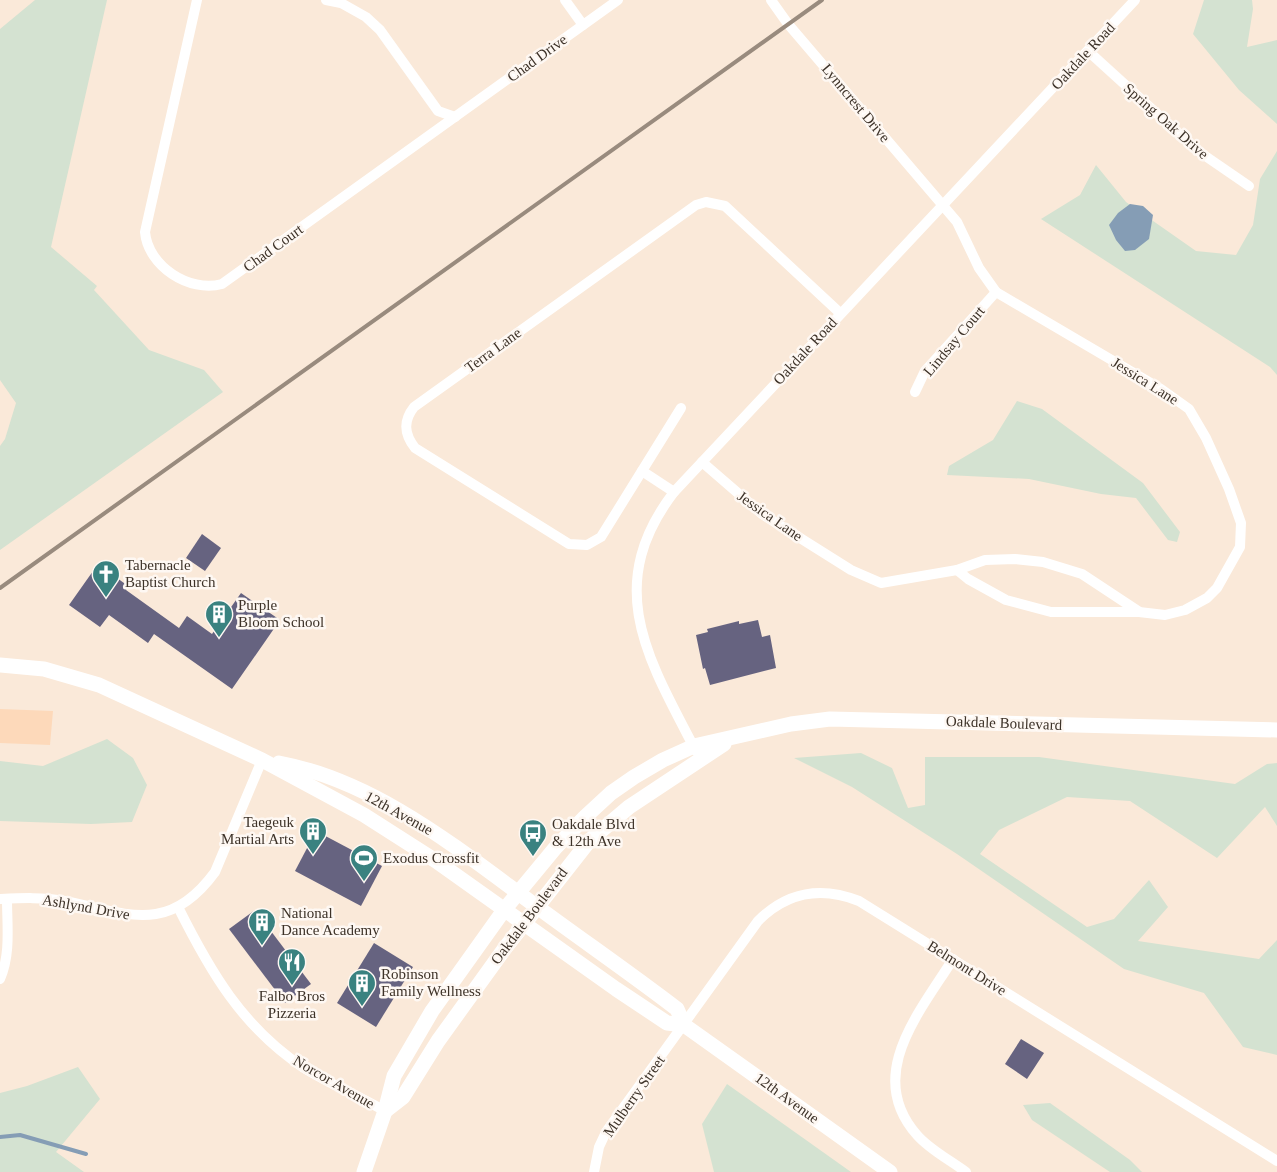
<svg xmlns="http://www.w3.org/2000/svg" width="1277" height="1172" font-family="'Times New Roman',serif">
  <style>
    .built { fill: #fdd9ba }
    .green { fill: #d4e2d1 }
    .water { fill: #859db5 }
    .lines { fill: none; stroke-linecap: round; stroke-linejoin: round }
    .stream { stroke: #859db5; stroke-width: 4 }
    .building { fill: #666380 }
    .street { stroke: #fff; stroke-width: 10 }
    .secondary { stroke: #fff; stroke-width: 15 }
    .rail { stroke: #998b7e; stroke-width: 4 }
    .labels { text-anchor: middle; stroke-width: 5; stroke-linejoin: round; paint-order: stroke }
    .street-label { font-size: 15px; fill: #3d3228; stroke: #fef8f3 }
    .poi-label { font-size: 15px; fill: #3d3228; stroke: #fef8f3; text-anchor: start }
  </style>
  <rect width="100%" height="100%" fill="#fae9d9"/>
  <path class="built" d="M0,709L53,711L50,745L0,743Z"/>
  <g class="green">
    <path d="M35,0H107L51,247L97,286L94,290L149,350L204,370L223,392L0,550V446L5,439L16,403L0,380V29Z"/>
    <path d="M1204,0H1252L1253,9L1247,47L1277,40V124L1239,90L1193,34Z"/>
    <path d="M1277,151V375L1270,367L1041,219L1080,195L1096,165L1126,202L1196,251L1236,255L1253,225L1260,179Z"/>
    <path d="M1017,401L1042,409L1143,483L1180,532L1177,542L1168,540L1136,498L1101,494L1029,479L947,475L949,466L993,440Z"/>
    <path d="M107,739L133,758L147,785L132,822L91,824L0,821V761L43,766Z"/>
    <path d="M861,753L892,768L908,808L925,805V757H1039L1235,784L1267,764L1277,763V826L1265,807L1217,858L1130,801L1067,797L999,830L980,854L1087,927L1114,919L1149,880L1168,907L1138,941L1259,959L1277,940V1055L1243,1047L1204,993L1124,969L957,854L852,787L794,758Z"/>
    <path d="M78,1067L100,1099L56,1152L84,1172H0V1093L27,1086Z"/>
    <path d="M727,1084L851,1172H714L702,1124Z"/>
    <path d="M1050,1103L1130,1160L1142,1172H1110L1032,1120L1023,1105Z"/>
  </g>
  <path class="water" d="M1130,204L1143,206L1153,215L1149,239L1135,250L1125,251L1116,240L1109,225L1118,213Z"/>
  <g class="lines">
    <path class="stream" d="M0,1137L20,1135L86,1154"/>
  </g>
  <g class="building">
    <path d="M202,534L221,548L205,571L186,558Z"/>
    <path d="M98,564L128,586L126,590L179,628L187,616L212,634L241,593L280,620L232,689L154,634L148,643L109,615L100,627L69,605Z"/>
    <path d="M758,620L762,637L770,635L776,668L710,685L705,668L703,669L696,635L708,632L707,629L739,621V624Z"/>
    <path d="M316,831L382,866L361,906L295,871Z"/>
    <path d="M255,910L311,984L285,1003L229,929Z"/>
    <path d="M374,943L413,967L376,1027L337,1003Z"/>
    <path d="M1021,1039L1044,1053L1027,1079L1005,1064Z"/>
  </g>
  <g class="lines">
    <g class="street">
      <path d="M197,0L145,232C148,266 189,293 222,284L618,0"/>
      <path d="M326,0L341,3L366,17L380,30L438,111L455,117"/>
      <path d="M565,0L583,25"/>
      <path d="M1088,51L1198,151L1249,186"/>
      <path d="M915,392L925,371L996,292"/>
      <path d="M681,408L601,537L587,545L569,544L415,448C404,434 403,421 414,407L696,205L706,202L725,206L840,313"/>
      <path d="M702,462L762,514L851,570L881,583L957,570L968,579L1006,600L1051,612H1139L1165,615L1185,610L1207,598L1217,588L1240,547L1241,523L1229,489L1206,438L1189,409L1161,389L996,292L979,268L957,222L788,24L771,0"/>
      <path d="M642,471L674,492"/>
      <path d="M957,570L985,560L1015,559L1043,562L1082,574L1138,611"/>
      <path d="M696,751C648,659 602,586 674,492L1135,0"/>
      <path d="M0,899C22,898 43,897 65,901C128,914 169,935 215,872L262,760"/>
      <path d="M178,907C210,971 242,1027 304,1068C330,1084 359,1096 385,1111"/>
      <path d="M953,959C920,1012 864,1075 917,1135C930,1150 950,1160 966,1172"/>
      <path d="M0,979C11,954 7,925 7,899"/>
      <path d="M594,1172L599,1147L606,1132L758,921C787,892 821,886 859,901L1277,1161"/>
    </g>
    <g class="secondary">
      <path d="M0,665L44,669L99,685L262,760L364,815L436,861L616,989L667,1023L684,1025L890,1172"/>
      <path d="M279,763C376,781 458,849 536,906C582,940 630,973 677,1009L684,1025"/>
      <path d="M385,1111L403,1097L438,1041L505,948L589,841L629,807L724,744"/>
      <path d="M364,1172L385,1111L394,1076L432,1011L504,910L556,847L585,817L611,793L634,777L663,760L694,746L791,724L830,719L1277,730"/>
    </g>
    <path class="rail" d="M0,588L822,0"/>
  </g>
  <defs>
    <g id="church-pin" transform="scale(1.4375)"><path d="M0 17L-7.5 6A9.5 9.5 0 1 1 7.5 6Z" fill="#3a8280" stroke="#fef8f3"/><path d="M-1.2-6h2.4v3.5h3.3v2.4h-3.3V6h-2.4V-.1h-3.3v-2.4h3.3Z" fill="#fff"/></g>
    <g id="building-pin" transform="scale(1.4375)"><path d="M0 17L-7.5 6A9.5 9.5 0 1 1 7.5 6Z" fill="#3a8280" stroke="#fef8f3"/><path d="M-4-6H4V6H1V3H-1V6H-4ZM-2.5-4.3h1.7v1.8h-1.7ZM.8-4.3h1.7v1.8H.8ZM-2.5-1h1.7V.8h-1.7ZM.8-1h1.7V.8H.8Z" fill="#fff"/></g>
    <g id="bus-pin" transform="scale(1.4375)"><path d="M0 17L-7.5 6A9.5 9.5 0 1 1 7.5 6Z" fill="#3a8280" stroke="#fef8f3"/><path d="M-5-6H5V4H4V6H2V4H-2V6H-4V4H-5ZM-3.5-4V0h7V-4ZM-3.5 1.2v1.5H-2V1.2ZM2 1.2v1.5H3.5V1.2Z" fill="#fff"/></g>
    <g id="stadium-pin" transform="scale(1.4375)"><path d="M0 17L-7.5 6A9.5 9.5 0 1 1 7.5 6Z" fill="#3a8280" stroke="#fef8f3"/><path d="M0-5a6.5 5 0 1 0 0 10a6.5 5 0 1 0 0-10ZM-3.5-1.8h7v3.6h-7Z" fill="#fff"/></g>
    <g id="restaurant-pin" transform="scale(1.4375)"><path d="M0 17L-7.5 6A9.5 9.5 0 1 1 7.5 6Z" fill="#3a8280" stroke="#fef8f3"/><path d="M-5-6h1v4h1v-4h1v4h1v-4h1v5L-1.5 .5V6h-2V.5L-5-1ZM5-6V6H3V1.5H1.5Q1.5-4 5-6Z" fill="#fff"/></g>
  </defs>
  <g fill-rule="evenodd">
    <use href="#church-pin" x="106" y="574"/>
    <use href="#building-pin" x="219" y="614"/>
    <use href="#building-pin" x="313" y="831"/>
    <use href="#bus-pin" x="533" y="833"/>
    <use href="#stadium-pin" x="364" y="858"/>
    <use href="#building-pin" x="262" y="922"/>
    <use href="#restaurant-pin" x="292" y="962"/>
    <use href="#building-pin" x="362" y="983"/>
  </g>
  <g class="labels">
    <g class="street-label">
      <text transform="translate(1083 56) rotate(-47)" y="5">Oakdale Road</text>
      <text transform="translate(537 58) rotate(-36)" y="5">Chad Drive</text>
      <text transform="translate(856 103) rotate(50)" y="5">Lynncrest Drive</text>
      <text transform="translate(1166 121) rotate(41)" y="5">Spring Oak Drive</text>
      <text transform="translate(273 248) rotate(-36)" y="5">Chad Court</text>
      <text transform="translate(954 341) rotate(-50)" y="5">Lindsay Court</text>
      <text transform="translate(493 350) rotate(-36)" y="5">Terra Lane</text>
      <text transform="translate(805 351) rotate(-47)" y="5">Oakdale Road</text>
      <text transform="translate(1145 381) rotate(32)" y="5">Jessica Lane</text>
      <text transform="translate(770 516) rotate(35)" y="5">Jessica Lane</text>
      <text transform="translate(1004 723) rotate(2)" y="5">Oakdale Boulevard</text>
      <text transform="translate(399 813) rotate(29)" y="5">12th Avenue</text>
      <text transform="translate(86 907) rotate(10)" y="5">Ashlynd Drive</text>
      <text transform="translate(529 916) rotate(-53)" y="5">Oakdale Boulevard</text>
      <text transform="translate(967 968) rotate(32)" y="5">Belmont Drive</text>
      <text transform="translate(334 1082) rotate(30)" y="5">Norcor Avenue</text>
      <text transform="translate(634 1096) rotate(-55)" y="5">Mulberry Street</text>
      <text transform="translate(787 1098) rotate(36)" y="5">12th Avenue</text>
    </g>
    <g class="poi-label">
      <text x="125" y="570">Tabernacle<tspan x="125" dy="17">Baptist Church</tspan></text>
      <text x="238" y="610">Purple<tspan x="238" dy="17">Bloom School</tspan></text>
      <text x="294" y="827" text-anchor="end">Taegeuk<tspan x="294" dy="17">Martial Arts</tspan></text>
      <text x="552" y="829">Oakdale Blvd<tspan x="552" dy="17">&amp; 12th Ave</tspan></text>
      <text x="383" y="863">Exodus Crossfit</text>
      <text x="281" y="918">National<tspan x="281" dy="17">Dance Academy</tspan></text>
      <text x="381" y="979">Robinson<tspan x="381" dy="17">Family Wellness</tspan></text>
      <text x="292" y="1001" text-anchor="middle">Falbo Bros<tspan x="292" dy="17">Pizzeria</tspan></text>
    </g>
  </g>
</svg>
